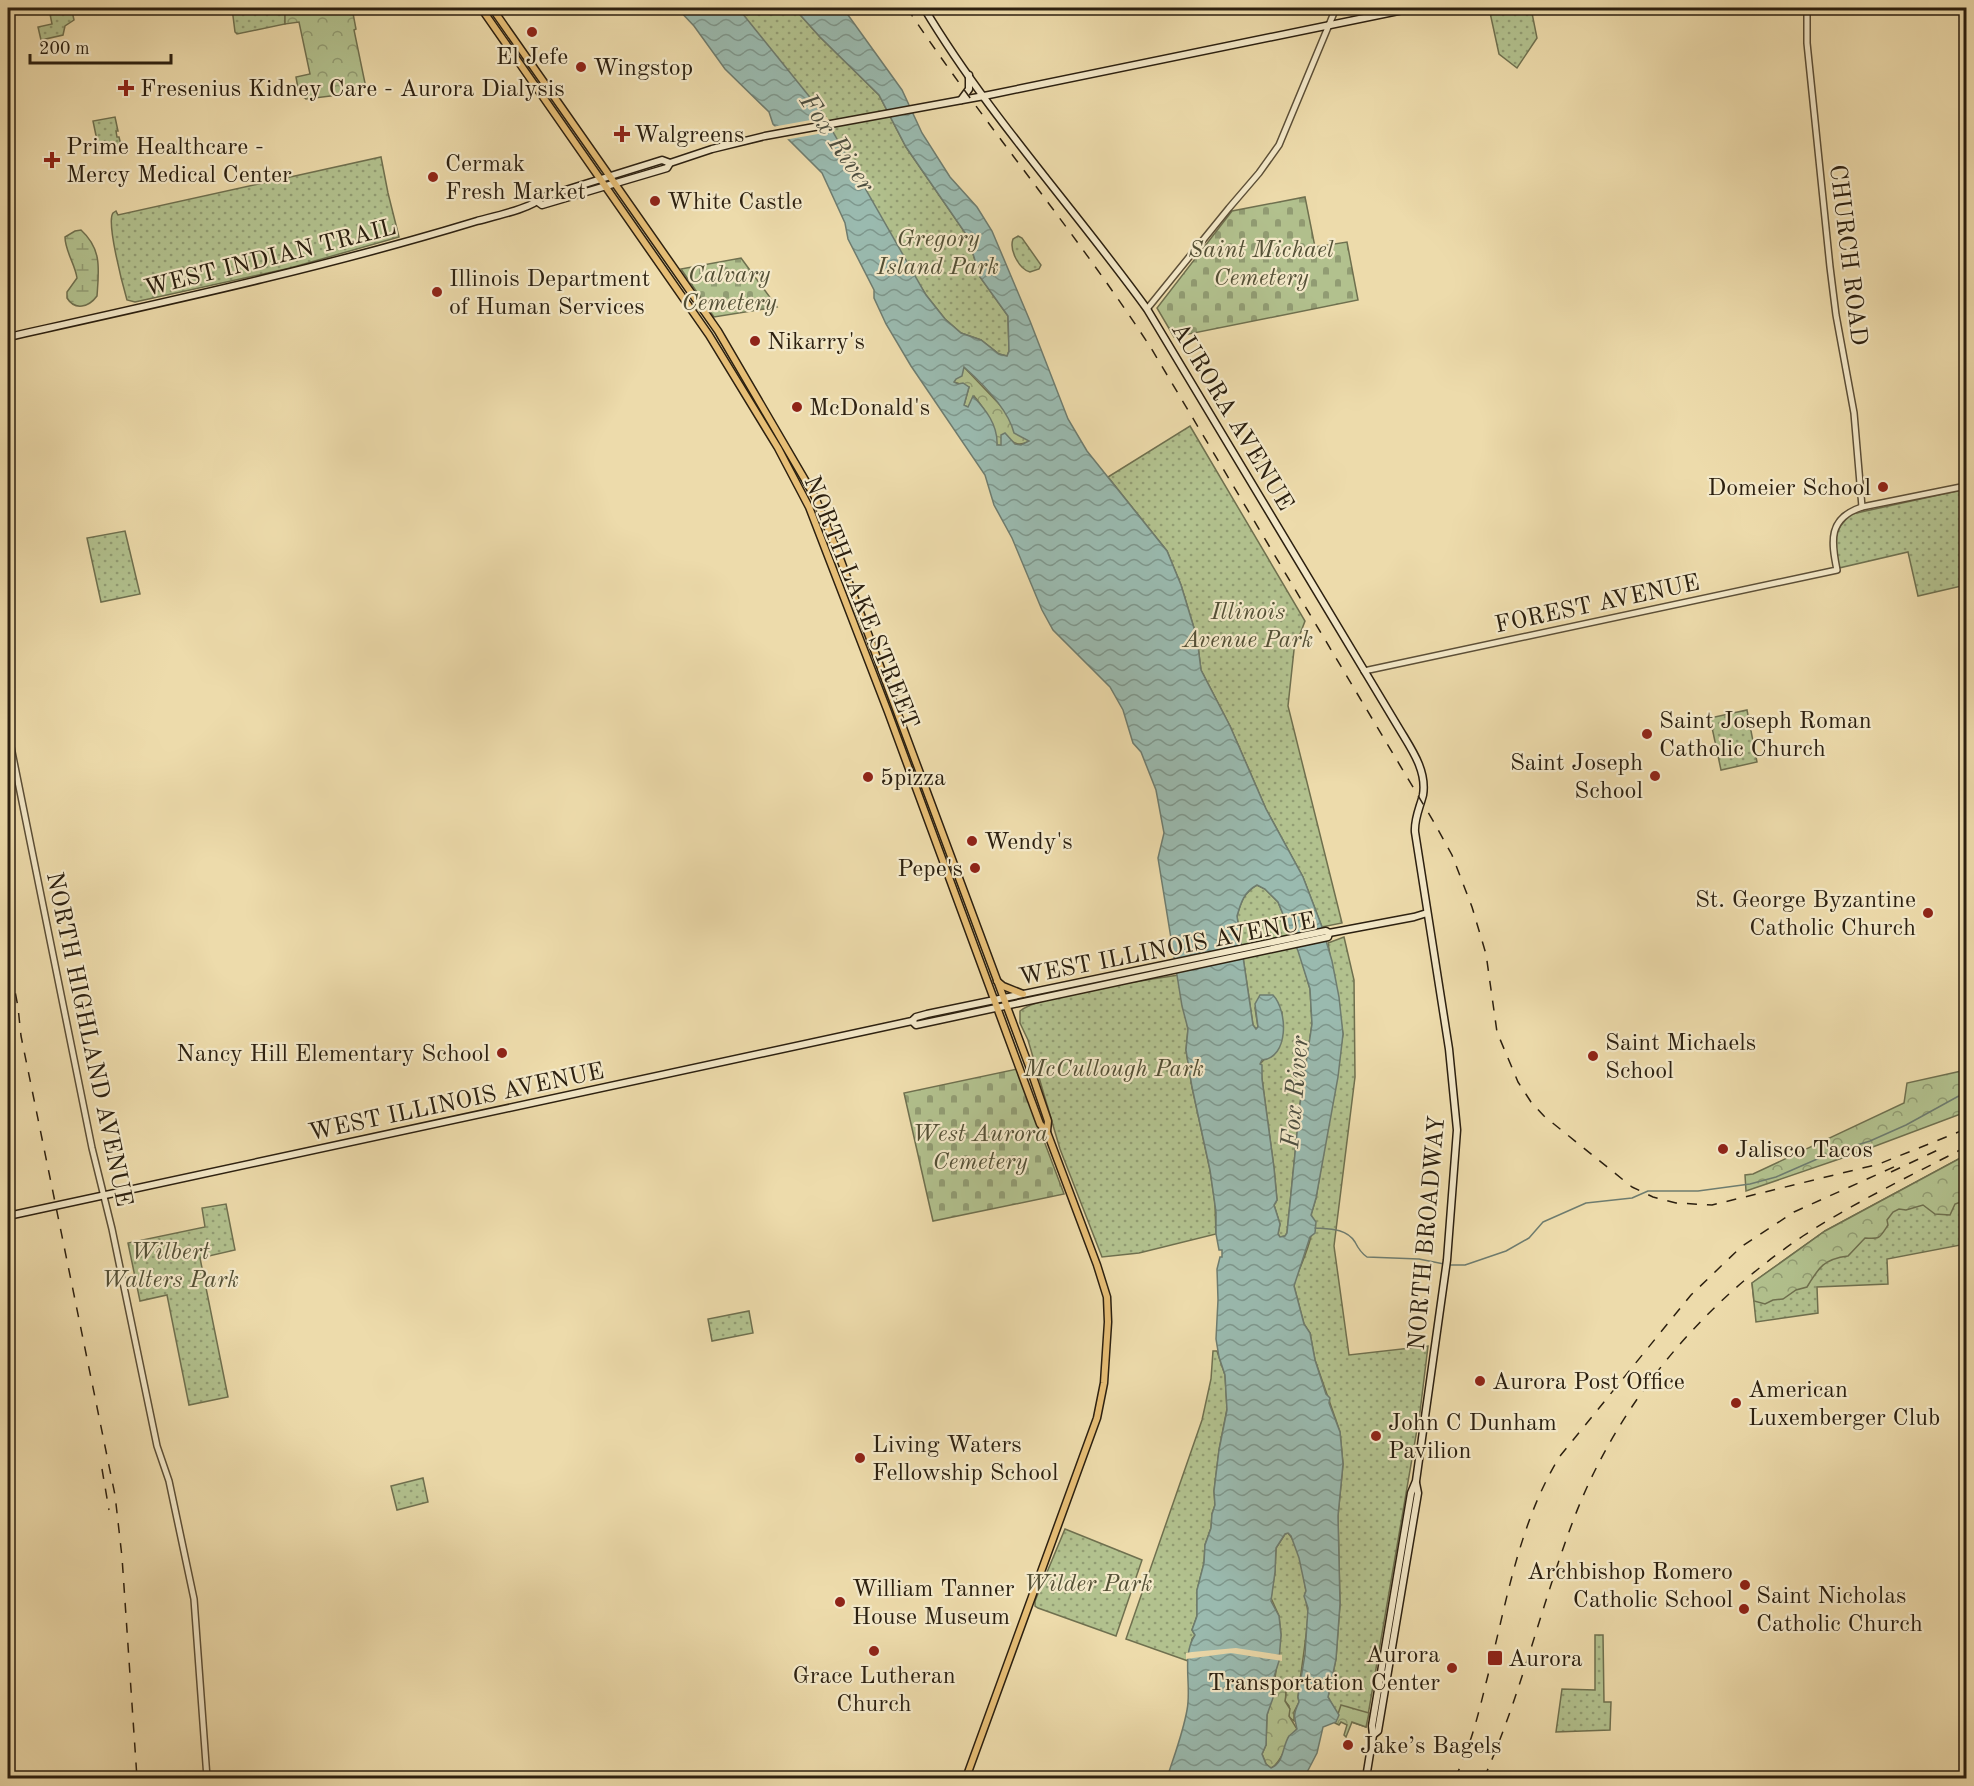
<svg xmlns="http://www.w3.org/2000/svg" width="1974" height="1786" font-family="'Old Standard TT',serif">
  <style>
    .green { fill: url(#green-dots); stroke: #6f704f; stroke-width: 1.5 }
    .forest { fill: url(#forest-crowns); stroke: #6f704f; stroke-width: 1.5 }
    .wetland { fill: url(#wetland-marsh); stroke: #6f704f; stroke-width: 1.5 }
    .cemetery { fill: url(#cemetery-stones); stroke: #6f704f; stroke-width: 1.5 }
    .water { fill: url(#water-waves); stroke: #6e7c6f; stroke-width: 1.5; fill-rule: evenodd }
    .pier { fill: #eddbab }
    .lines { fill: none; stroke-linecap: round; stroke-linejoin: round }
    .stream { stroke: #6e7c6f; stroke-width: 1.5 }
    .tertiary-casing { stroke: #5c4f37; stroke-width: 8 }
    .secondary-casing { stroke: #2c2010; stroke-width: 9 }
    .primary-casing { stroke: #2c2010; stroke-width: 9 }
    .tertiary { stroke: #f3e8c8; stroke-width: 5 }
    .secondary { stroke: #f3e8c8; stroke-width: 6 }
    .primary { stroke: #e6be76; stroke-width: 6 }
    .rail { stroke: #2c2010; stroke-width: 1.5; stroke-dasharray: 10 10; stroke-linecap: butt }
    .poi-dot { fill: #8f2418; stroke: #f3e8c8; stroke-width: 2 }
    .labels { text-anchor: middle; stroke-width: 4.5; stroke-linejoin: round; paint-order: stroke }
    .poi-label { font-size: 24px; fill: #2c2010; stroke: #f3e8c8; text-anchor: start }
    .park-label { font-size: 24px; font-style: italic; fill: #545036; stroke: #f3e8c8 }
    .street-label { font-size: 24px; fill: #2c2010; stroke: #f3e8c8 }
    .water-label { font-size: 26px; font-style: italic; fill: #4d4e40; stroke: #f3e8c8 }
  </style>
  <defs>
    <pattern id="green-dots" width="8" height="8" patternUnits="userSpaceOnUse" patternTransform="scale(1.5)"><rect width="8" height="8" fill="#b2c18e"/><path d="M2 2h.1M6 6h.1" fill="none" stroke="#919c73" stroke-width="1.8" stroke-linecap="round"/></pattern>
    <pattern id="forest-crowns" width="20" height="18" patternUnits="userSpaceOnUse" patternTransform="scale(1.5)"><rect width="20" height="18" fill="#b2c18e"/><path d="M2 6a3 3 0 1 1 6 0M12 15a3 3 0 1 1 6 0" fill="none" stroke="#919c73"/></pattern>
    <pattern id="wetland-marsh" width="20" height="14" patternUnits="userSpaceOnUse" patternTransform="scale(1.5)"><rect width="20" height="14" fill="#b2c18e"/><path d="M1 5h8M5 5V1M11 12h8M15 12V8" fill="none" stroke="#919c73"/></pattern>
    <pattern id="cemetery-stones" width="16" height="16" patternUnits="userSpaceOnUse" patternTransform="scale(1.5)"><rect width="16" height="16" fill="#b2c18e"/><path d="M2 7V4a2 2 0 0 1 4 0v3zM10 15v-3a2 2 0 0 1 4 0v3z" fill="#919c73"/></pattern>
    <pattern id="water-waves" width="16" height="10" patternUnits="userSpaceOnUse" patternTransform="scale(1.5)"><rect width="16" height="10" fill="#9abaaf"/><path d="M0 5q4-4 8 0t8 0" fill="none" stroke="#7e978d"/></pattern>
  </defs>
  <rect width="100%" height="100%" fill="#eddbab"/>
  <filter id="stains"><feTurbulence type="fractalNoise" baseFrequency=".00333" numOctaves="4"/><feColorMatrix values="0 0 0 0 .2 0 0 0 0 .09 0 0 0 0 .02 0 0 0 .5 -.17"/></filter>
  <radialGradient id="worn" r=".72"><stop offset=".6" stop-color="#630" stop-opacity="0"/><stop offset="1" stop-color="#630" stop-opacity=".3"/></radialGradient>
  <g class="green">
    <path d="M38,8H55L56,10L76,8L77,10L72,11L74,20L65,26L63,35L41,40L38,27L52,24L49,9L39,11Z"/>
    <path d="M232,8H285V24L237,34L235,32Z"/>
    <path d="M738,8H794L820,37L879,95L906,147L968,237L980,277L1008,316L1009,351L1007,356L999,354L981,340L961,333L945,319L926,295L774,55Z"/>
    <path d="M1489,8H1531L1537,38L1517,68L1499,54Z"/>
    <path d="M115,117L118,131H116L117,137H119L121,145L99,150L93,121Z"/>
    <path d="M381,157L388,193L399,237L290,268L135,302L127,300C123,286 106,222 113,213L116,211L118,215Z"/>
    <path d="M1018,236L1022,238L1041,265L1039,269L1030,272C1019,269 1009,250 1013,239Z"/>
    <path d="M1190,426L1305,621L1294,650L1288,706L1342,923L1322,927L1303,877L1266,809L1230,726L1201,670L1197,638L1181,585L1167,551L1108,477Z"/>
    <path d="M1966,489V585L1918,596L1908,552L1839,568C1834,544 1831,531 1852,514Z"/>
    <path d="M125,531L140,594L101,602L87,538Z"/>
    <path d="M1747,710L1757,762L1721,770L1710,718Z"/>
    <path d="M1257,885L1265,889L1278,902L1299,951L1310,989L1312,1024L1300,1104L1287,1233L1285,1236L1280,1237L1278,1234L1280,1224L1274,1205L1277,1200L1274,1168L1260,1064L1281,1041L1282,1012L1257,1002L1255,1008L1258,1027L1256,1029L1253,1025L1237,916C1241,902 1244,892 1257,885Z"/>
    <path d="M1344,937L1354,980L1355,1077L1334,1246L1349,1355L1428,1346L1420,1412L1366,1727L1339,1718L1328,1697L1336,1659L1340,1604L1338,1516L1343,1464L1340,1432L1315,1360L1310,1333L1304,1324L1294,1286L1295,1280C1301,1265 1318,1229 1311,1215L1316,1198L1343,1034L1328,943Z"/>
    <path d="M1178,975L1188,1029L1186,1050L1192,1087L1210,1170L1215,1204L1216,1234L1139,1253L1102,1257L1060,1149L1028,1040L1020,1023V1011C1039,995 1148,980 1178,975Z"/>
    <path d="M1966,1155V1244L1887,1259L1888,1284L1817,1287L1818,1313L1756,1322L1752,1283L1825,1231Z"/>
    <path d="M226,1204L235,1250L200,1258L228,1397L189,1405L167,1295L140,1301L128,1243L205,1227L202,1208Z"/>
    <path d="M749,1311L753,1333L712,1341L708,1319Z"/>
    <path d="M1213,1351H1217L1225,1375L1227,1409L1219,1450L1214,1491L1215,1505L1212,1514L1211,1528L1205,1545L1204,1563L1197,1590V1616L1192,1630L1195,1635L1192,1639L1188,1661L1126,1639L1202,1420L1211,1379Z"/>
    <path d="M423,1478L428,1502L397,1510L391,1486Z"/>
    <path d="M1065,1529L1142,1560L1116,1636L1038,1608L1035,1606V1601Z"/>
    <path d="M1288,1533C1300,1546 1303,1573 1306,1591C1304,1599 1308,1606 1308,1615C1306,1643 1301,1669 1298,1697L1299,1702L1294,1712V1721L1289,1717V1706L1285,1701C1287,1691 1286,1682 1275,1678L1281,1635L1279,1616L1271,1598L1275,1572L1276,1548L1285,1534Z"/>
    <path d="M1595,1635H1603L1604,1702H1611L1610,1730L1556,1732L1562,1689L1595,1690Z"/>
  </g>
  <g class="forest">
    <path d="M285,8H352L356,29L354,30L366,88L347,94L306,99L299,94L296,77L310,74L299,22L285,24Z"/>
    <path d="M963,366L1002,407L1030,441C1020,446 1016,445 1008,438L1002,446L997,445C992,423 988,413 974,396L968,408L964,405L969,387L954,382Z"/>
    <path d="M1966,1070V1112L1854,1154L1746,1191L1745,1175L1753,1174L1904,1103L1907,1083Z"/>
    <path d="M1966,1155V1200L1955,1204L1950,1215L1935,1214L1923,1205L1906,1210L1899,1209L1893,1212L1887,1220L1888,1225C1879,1239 1880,1239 1865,1238L1848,1256C1824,1259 1819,1267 1807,1287L1796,1290L1783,1299L1773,1300L1765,1304L1754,1301L1752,1283L1825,1231Z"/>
    <path d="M1275,1678C1286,1683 1287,1691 1285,1701L1290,1709L1289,1716L1297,1729C1288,1739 1281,1764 1271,1768L1266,1764L1262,1754L1266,1745L1267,1715L1272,1694V1683Z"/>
    <path d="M1341,1705L1369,1713L1366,1727L1352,1722L1346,1737L1344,1735L1347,1725L1341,1722L1339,1725L1335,1723Z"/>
  </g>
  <path class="wetland" d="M81,230C102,249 99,269 97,296C89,307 75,311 67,298V292L77,278C75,264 65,251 65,237L75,231Z"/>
  <g class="cemetery">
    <path d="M1305,197L1315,247L1347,242L1358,300L1174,337L1157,308L1232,211Z"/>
    <path d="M741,258L777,307L714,317L681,269Z"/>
    <path d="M1017,1069L1064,1194L933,1221L904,1093Z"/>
  </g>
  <path class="water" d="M677,8H738L821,111L926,295L945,319L961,333L981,340L999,354L1007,356L1009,351L1008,316L980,277L968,237L906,147L879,95L820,37L794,8H843L902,90L922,133L950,177L977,207L992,231L1030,321L1068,419L1087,451L1167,551L1181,585L1197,638L1201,670L1230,726L1266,809L1303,877L1322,927L1332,961L1339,997L1343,1034L1338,1077L1316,1198L1311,1215L1316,1222L1315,1233L1310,1237L1294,1286L1304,1324L1310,1333L1315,1360L1326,1394L1330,1398L1329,1403L1340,1432L1343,1464L1338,1516L1340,1604L1336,1659L1328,1697L1339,1715L1336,1722L1323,1727L1317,1753L1304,1778H1167C1174,1756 1183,1733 1187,1710C1192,1686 1181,1656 1195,1635L1192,1630L1197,1616V1590L1204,1563L1205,1545L1211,1528L1212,1514L1215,1505L1214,1491L1219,1450L1227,1410L1225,1375L1219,1357L1216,1339L1218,1300L1217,1269L1220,1257H1222V1250H1219L1216,1234V1212L1210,1170L1192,1087L1186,1050L1188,1029L1182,1006L1158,858L1164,833L1156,790L1141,752L1133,743L1123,710L1110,687L1053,630L1042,610L1012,538L994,505L985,475L911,366L886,324L874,298V290L848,239L845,223L822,173L773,124L769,112L725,69L694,26ZM964,367C982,383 1008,409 1014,433L1029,441L1021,445L1015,444L1005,433L1001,435V445H997C998,425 986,410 973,396L968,407L964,405L969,387L963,383L958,384L954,382L956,379L962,376ZM1257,885L1265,889L1278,902L1298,951L1310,989L1312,1024L1300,1104L1287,1233L1285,1236L1280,1237L1278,1234L1280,1224L1274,1205L1277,1200L1274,1168L1262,1079V1065L1260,1064L1262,1060C1289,1058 1288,1011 1273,995H1260L1255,1004L1258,1027L1256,1029L1253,1025L1237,916C1241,902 1244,892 1257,885ZM1288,1533L1291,1536L1299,1558L1306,1591L1304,1596L1308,1608L1305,1654L1298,1697L1299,1702C1293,1715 1294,1716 1297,1729C1294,1732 1291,1734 1289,1736C1282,1747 1284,1763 1271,1768L1266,1764L1262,1754L1266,1745L1267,1715L1273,1698L1272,1683L1279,1661L1281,1635L1279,1616L1271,1601L1275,1572L1276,1548L1285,1534Z"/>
  <g class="pier">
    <path d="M827,117L835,131L784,140L772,127Z"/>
    <path d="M1236,1648L1282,1655V1661L1231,1653L1186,1659V1653L1192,1652Z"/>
  </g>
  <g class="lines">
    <g class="stream">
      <path d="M1315,1228C1329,1229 1346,1228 1355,1242C1358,1248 1361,1253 1367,1257L1419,1259L1444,1264"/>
      <path d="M1449,1265H1465L1506,1251L1529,1238L1543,1222L1586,1203L1632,1198L1648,1191H1698L1750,1184L1776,1177L1831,1153L1870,1141L1906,1125L1966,1092"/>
    </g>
    <g class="tertiary-casing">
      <g id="tertiary">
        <path d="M1807,8V43L1830,267L1836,315L1854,413L1862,507"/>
        <path d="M1147,309L1229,208L1259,173L1279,145L1336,8"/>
        <path d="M1364,671L1837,570C1831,541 1828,518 1862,507L1966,486"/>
        <path d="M8,732L92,1148L112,1229L157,1446L169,1481L194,1599L207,1778"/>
      </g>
    </g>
    <g class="secondary-casing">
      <g id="secondary">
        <path d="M924,8C988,115 1074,208 1147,309L1400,730C1412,750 1427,771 1423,795C1420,807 1414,819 1415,832L1449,1049L1457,1130L1447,1260L1416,1481L1411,1493L1372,1726L1373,1735L1366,1778"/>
        <path d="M961,100L969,89V75"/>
        <path d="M538,202L542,205L667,168L670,163L712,149L765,136L984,96L1413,8"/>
        <path d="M8,337C165,302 323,268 477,221C491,217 534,208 540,198L662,160L670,163"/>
        <path d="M912,1021L916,1025L1328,937L1329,933"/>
        <path d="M8,1216L912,1021L916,1017L927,1014L1326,931L1329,933L1414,917L1427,913"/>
        <path d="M1373,1735L1378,1731L1418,1493L1416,1483"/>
      </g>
    </g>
    <g class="primary-casing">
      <g id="primary">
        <path d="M481,8L709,335L778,448L809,507L888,712L1040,1124L1047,1132L1097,1265L1107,1297L1108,1322L1104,1383L1097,1418L966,1778"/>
        <path d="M492,8L718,331L815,497L838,553L1032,1074L1048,1121L1047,1131"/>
        <path d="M997,981L1003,986L1023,994"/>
      </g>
    </g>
    <use href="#tertiary" class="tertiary"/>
    <use href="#secondary" class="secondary"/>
    <use href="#primary" class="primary"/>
    <g class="rail">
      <path d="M907,8C984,124 1075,231 1151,348L1435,824L1452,855L1472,907L1486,954L1497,1032L1518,1082L1531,1102L1544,1116L1632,1187L1653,1197L1676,1203L1712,1205L1879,1164L1966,1129"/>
      <path d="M8,954L18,1007L21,1036L115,1495L122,1557L137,1778"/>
      <path d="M1891,1172L1942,1148"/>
      <path d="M102,1469L109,1510"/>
      <path d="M1455,1778C1470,1748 1478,1716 1486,1683C1506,1606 1518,1524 1560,1456L1691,1295L1741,1247L1794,1212L1896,1166"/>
      <path d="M1484,1778C1521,1695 1541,1606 1573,1521C1616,1406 1701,1304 1803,1236C1855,1202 1912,1175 1966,1147"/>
    </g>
  </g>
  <g class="poi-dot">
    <circle cx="532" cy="32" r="6"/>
    <circle cx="581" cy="67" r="6"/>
    <path d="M123 79h6v6h6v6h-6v6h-6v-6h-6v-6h6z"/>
    <path d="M619 125h6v6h6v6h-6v6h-6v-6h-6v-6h6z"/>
    <path d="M49 151h6v6h6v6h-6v6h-6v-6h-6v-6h6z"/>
    <circle cx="433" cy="177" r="6"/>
    <circle cx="655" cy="201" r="6"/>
    <circle cx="437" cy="292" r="6"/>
    <circle cx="755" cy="341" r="6"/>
    <circle cx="797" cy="407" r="6"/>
    <circle cx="1883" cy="487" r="6"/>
    <circle cx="1647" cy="734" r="6"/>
    <circle cx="1655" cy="776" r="6"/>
    <circle cx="868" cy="777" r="6"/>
    <circle cx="972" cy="841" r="6"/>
    <circle cx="975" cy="868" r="6"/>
    <circle cx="1928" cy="913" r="6"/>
    <circle cx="502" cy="1053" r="6"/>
    <circle cx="1593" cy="1056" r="6"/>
    <circle cx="1723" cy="1149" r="6"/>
    <circle cx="1480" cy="1381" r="6"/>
    <circle cx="1736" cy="1403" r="6"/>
    <circle cx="1376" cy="1436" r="6"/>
    <circle cx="860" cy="1458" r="6"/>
    <circle cx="1745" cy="1585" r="6"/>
    <circle cx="840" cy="1602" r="6"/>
    <circle cx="1744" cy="1609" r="6"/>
    <circle cx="874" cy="1651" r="6"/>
    <rect x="1487" y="1650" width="16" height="16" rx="3"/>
    <circle cx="1452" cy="1668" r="6"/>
    <circle cx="1348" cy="1745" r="6"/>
  </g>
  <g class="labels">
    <g class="poi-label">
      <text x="532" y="64" text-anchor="middle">El Jefe</text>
      <text x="593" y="75">Wingstop</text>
      <text x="140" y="96">Fresenius Kidney Care - Aurora Dialysis</text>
      <text x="634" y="142">Walgreens</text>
      <text x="66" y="154">Prime Healthcare -<tspan x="66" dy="28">Mercy Medical Center</tspan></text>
      <text x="445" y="171">Cermak<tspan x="445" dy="28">Fresh Market</tspan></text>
      <text x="667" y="209">White Castle</text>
      <text x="449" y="286">Illinois Department<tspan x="449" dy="28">of Human Services</tspan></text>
      <text x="767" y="349">Nikarry's</text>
      <text x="809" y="415">McDonald's</text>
      <text x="1871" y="495" text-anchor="end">Domeier School</text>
      <text x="1659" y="728">Saint Joseph Roman<tspan x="1659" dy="28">Catholic Church</tspan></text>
      <text x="1643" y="770" text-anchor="end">Saint Joseph<tspan x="1643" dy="28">School</tspan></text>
      <text x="880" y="785">5pizza</text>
      <text x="984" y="849">Wendy's</text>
      <text x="963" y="876" text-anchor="end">Pepe's</text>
      <text x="1916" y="907" text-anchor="end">St. George Byzantine<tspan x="1916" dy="28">Catholic Church</tspan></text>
      <text x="1605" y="1050">Saint Michaels<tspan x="1605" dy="28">School</tspan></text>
      <text x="490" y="1061" text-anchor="end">Nancy Hill Elementary School</text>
      <text x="1735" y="1157">Jalisco Tacos</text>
      <text x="1492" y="1389">Aurora Post Office</text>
      <text x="1748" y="1397">American<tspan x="1748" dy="28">Luxemberger Club</tspan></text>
      <text x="1388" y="1430">John C Dunham<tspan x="1388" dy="28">Pavilion</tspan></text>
      <text x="872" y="1452">Living Waters<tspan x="872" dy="28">Fellowship School</tspan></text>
      <text x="1733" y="1579" text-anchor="end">Archbishop Romero<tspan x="1733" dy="28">Catholic School</tspan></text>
      <text x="852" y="1596">William Tanner<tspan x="852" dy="28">House Museum</tspan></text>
      <text x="1756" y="1603">Saint Nicholas<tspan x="1756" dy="28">Catholic Church</tspan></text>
      <text x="1440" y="1662" text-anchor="end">Aurora<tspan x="1440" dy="28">Transportation Center</tspan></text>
      <text x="1508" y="1666">Aurora</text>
      <text x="874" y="1683" text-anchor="middle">Grace Lutheran<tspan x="874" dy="28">Church</tspan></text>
      <text x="1360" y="1753">Jake’s Bagels</text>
    </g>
    <g class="park-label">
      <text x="938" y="246">Gregory<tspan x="938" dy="28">Island Park</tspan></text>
      <text x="1261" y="257">Saint Michael<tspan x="1261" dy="28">Cemetery</tspan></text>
      <text x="729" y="282">Calvary<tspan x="729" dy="28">Cemetery</tspan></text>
      <text x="1248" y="619">Illinois<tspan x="1248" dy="28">Avenue Park</tspan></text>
      <text x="1114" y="1076">McCullough Park</text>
      <text x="980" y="1141">West Aurora<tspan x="980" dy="28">Cemetery</tspan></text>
      <text x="170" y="1259">Wilbert<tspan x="170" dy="28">Walters Park</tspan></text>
      <text x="1088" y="1591">Wilder Park</text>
    </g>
    <g class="street-label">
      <text transform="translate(1849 255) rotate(83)" y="8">CHURCH ROAD</text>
      <text transform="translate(270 257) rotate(-14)" y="8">WEST INDIAN TRAIL</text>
      <text transform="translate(1233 416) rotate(59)" y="8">AURORA AVENUE</text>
      <text transform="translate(862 602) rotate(68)" y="8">NORTH LAKE STREET</text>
      <text transform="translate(1597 603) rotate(-12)" y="8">FOREST AVENUE</text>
      <text transform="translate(1167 948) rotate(-11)" y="8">WEST ILLINOIS AVENUE</text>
      <text transform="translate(90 1039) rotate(78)" y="8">NORTH HIGHLAND AVENUE</text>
      <text transform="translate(456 1101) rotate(-12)" y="8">WEST ILLINOIS AVENUE</text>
      <text transform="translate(1426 1233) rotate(-85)" y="8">NORTH BROADWAY</text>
    </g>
    <g class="water-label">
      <text transform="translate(838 142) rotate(56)" y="9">Fox River</text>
      <text transform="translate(1294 1092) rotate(-85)" y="9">Fox River</text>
    </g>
  </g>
  <rect width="1974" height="1786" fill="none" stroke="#eddbab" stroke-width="30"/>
  <rect x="9" y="9" width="1956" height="1768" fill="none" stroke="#2c2010" stroke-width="3"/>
  <rect x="15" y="15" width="1944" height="1756" fill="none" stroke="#2c2010" stroke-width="1.5"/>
  <path d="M30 54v9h141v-9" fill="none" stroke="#2c2010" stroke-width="3"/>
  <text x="39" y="54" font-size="18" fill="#2c2010" stroke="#f3e8c8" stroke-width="4.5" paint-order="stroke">200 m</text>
  <rect width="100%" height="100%" filter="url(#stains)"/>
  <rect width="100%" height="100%" fill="url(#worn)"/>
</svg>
